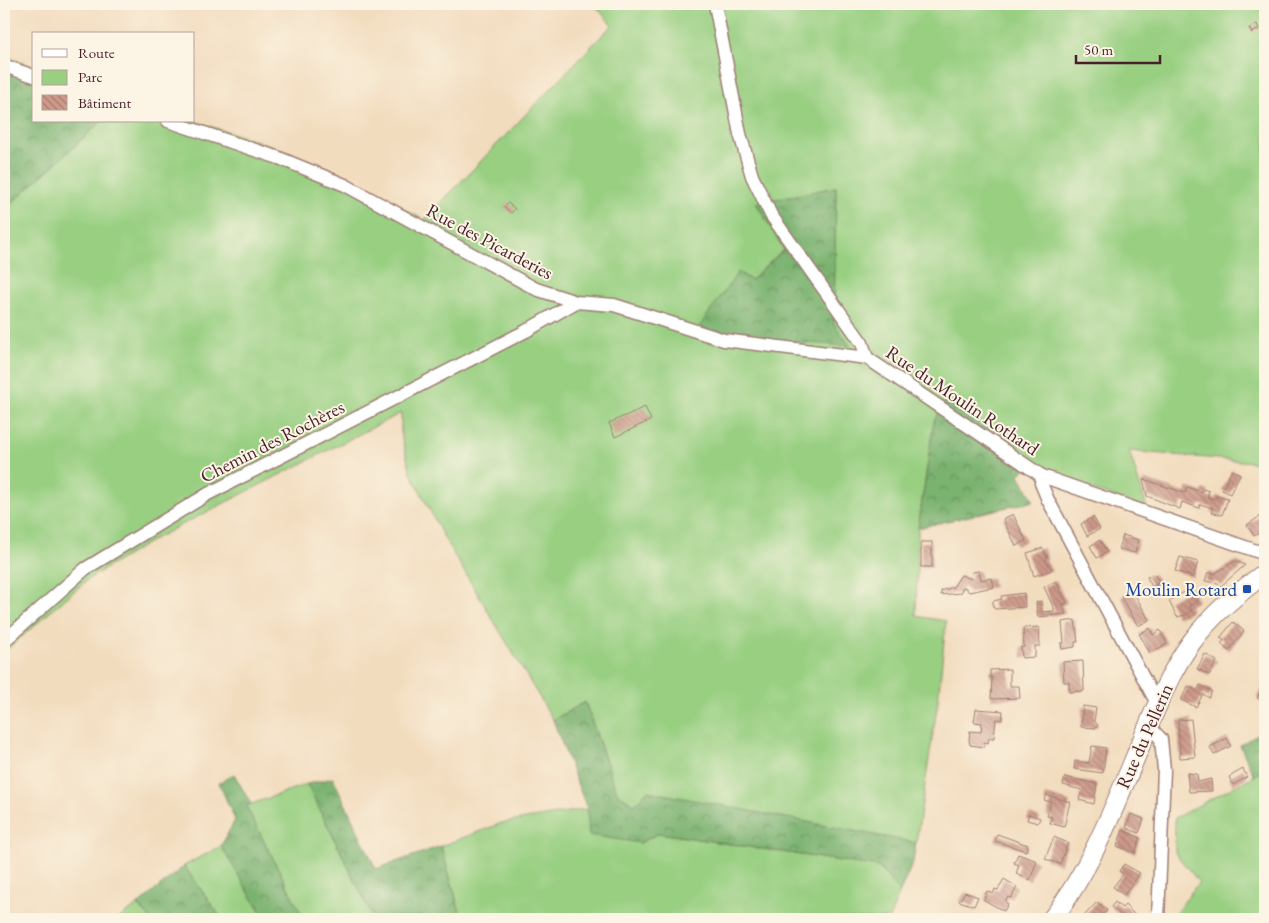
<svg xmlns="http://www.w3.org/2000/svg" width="1269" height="923" font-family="'EB Garamond',serif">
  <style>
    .green { fill: #98cf81; stroke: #717756; fill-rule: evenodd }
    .forest { fill: url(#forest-crowns); stroke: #62684d }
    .building { fill: url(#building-back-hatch) }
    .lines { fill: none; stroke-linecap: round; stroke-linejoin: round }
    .minor-casing { stroke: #9e7e74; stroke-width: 15 }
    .secondary-casing { stroke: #9e7e74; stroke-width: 21 }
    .minor { stroke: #fff; stroke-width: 12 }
    .secondary { stroke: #fff; stroke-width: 19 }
    .transit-dot { fill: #1a4fb4; stroke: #fcf5e5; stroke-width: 2 }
    .labels { text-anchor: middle; stroke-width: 4; stroke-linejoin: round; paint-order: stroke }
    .street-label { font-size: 19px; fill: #4a1f2b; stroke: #fcf5e5 }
    .transit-label { font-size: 19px; fill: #164399; stroke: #fcf5e5; text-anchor: end }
  </style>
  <defs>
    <pattern id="forest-crowns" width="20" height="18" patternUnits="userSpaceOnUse" patternTransform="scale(1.25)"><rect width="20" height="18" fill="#7ab26f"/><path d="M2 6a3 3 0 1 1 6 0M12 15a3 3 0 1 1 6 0" fill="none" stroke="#66905b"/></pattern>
    <pattern id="building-back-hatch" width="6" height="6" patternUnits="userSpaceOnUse" patternTransform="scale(1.25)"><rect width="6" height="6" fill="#cc9989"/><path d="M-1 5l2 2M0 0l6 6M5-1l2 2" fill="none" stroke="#a87c70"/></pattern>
  </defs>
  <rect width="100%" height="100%" fill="#fcf5e5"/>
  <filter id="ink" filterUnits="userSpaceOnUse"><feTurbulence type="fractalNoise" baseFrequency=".02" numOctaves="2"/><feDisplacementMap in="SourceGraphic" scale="10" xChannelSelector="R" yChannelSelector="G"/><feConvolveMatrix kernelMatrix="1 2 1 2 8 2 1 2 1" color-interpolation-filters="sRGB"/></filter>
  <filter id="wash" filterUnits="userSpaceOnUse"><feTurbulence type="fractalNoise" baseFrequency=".0096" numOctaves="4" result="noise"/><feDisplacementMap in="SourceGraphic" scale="20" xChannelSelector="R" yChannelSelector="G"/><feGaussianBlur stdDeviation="1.12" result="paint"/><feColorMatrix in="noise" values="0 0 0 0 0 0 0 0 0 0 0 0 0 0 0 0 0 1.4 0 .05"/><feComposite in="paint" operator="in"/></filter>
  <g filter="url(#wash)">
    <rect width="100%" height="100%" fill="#f2dcbe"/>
    <g class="green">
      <path d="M594,4H1100L1102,6L1106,4H1265V360L1263,463L1129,451L1147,508L1081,486L1031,462L946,399L934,421L918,528L916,616L946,621L938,701L916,843L648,792L635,805L617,793L585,702L553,720L443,536L411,473L401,435V413L156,538L88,579L4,652V210L102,121H194L272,146L359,184L424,220L612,25ZM836,187L834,324L849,346L738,273L751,280L784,249L757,203Z"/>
      <path d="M1265,770V919H1171L1199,882L1175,853V818Z"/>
      <path d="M307,784L374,919H304L246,806Z"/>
      <path d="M587,809L640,843L659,833L879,867L900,892L889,919H397L461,915L441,846L502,823Z"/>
      <path d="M221,846L265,919H222L184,866Z"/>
      <path d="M138,905L151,919H118Z"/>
    </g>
    <g class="forest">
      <path d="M4,56L34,67V121H102L4,210Z"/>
      <path d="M836,187L834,324L850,346L728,337L699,327L738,272L751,280L784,250L756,203Z"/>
      <path d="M946,399L1031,462L1019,475L1034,501L918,528L934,421Z"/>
      <path d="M585,702L617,793L635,805L647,791L916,843L913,862L900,892L879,867L659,833L640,843L589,835L587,809L553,720Z"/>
      <path d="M1265,729V770L1254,776L1240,745Z"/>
      <path d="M234,774L251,804L246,806L304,919H265L221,846L235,820L219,783Z"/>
      <path d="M333,778L376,869L441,846L461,916L374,919L307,784Z"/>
      <path d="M184,866L222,919H151L138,905Z"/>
    </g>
    <g id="blocks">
      <g class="building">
        <path d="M1257,24L1259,29L1252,33L1249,28Z"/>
        <path d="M508,203L515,209L511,213L504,207Z"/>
        <path d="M645,407L651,420L615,437L609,423Z"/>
        <path d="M1232,470L1240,474L1230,494L1222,490Z"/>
        <path d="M1143,479L1185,493L1187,487L1202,492L1203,489L1209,491L1207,497L1215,499L1217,496L1228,499L1222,515L1211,512L1213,508L1200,504L1199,508L1182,502L1180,509L1147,496Z"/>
        <path d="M1265,513V530L1254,536L1247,525Z"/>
        <path d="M1013,514L1026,541L1016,546L1003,519Z"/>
        <path d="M1093,517L1100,529L1087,536L1081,524Z"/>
        <path d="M1123,535L1139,540L1135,553L1119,549Z"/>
        <path d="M1100,540L1107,552L1097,558L1090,546Z"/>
        <rect x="921" y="542" width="11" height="25"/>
        <path d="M1043,548L1047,557L1045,560L1052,570L1034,576L1027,553Z"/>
        <path d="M1180,557L1198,562L1193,577L1175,571Z"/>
        <path d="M1235,561L1245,565L1221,586L1218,583L1205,581L1208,572L1214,574Z"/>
        <path d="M979,571L981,580L992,578L994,587L969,592L965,587L962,588L961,593L941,595V591L953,587L961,575L971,579L972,572Z"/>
        <path d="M1153,574L1160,582L1152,587L1147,577Z"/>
        <path d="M1056,581L1067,603L1062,605L1066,614L1038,617L1036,602L1041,601L1042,612L1055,611L1044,587Z"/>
        <path d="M1191,588L1198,601L1189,606L1192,610L1185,615L1177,617L1169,601Z"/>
        <path d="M1133,591L1149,620L1138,626L1121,597Z"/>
        <path d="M1024,593L1025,607L995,609L993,607V601L1002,599L1001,596Z"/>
        <path d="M1075,620L1078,642H1075V647L1062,649L1061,643H1064L1062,622Z"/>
        <path d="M1233,622L1244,631L1229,651L1221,644L1224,640L1220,638Z"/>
        <path d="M1039,627L1040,646H1035V657L1022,658L1021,647H1024L1023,628Z"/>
        <path d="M1150,628L1153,635L1160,630L1167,644L1150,653L1139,634Z"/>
        <path d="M1205,654L1217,661L1209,675L1197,669Z"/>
        <path d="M1083,661L1084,691L1069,692V682H1064L1063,662Z"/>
        <path d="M1010,669V686H1019L1020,698L991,699L992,677L990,678V670Z"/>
        <path d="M1200,685L1212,691L1209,698L1203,694L1196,707L1181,700L1188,686L1197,691Z"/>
        <path d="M1263,688L1265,689V703L1257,698Z"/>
        <path d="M1083,706L1096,708L1094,721L1098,725L1096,728L1081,727Z"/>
        <path d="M976,709L1003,711L1002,720L996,719L994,738H989L988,743L984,742V747L970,745L969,740L970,731L981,732L982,723L974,722Z"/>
        <path d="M1191,719L1195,757L1180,758L1178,720Z"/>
        <path d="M1227,738L1231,746L1214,755L1210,747Z"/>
        <path d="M1092,746L1106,748L1103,773L1074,769L1075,761L1089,763Z"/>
        <path d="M1243,769L1247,777L1233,785L1229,777Z"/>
        <path d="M1187,773L1197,774L1198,782L1211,779L1212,791L1189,792Z"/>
        <path d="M1065,777L1097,784L1094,804L1079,800L1082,790L1063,785Z"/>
        <path d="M1046,795L1070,802L1064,827L1050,823L1052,817L1047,816L1051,802L1044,800Z"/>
        <path d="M1029,814L1040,818L1038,823L1027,820Z"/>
        <path d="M1131,814L1144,819L1139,833L1126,828Z"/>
        <path d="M1123,830L1140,838L1135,853L1117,846Z"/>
        <path d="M997,834L1028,845L1026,851L995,841Z"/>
        <path d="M1054,837L1068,843L1060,864L1045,859Z"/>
        <path d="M1018,854L1037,861L1030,880L1016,874L1019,865L1014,863Z"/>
        <path d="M1124,864L1140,873L1124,895L1113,887L1123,874L1119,871Z"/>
        <path d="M1004,879L1017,887L1011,898L1008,897L1005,902L1008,904L1004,911L984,900L987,891L993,894L995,889L998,890Z"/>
        <path d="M965,892L978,897L974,906L959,901Z"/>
        <path d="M1097,902L1107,910L1099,919H1085L1083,917Z"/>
        <path d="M1115,902L1122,908L1125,905L1139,919H1125L1111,907Z"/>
        <path d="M957,914L968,919L969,917L975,919H954Z"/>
      </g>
    </g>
  </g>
  <g filter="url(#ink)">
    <use href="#blocks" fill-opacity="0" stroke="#9e7e74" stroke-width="1"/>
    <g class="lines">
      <g class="minor-casing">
        <g id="minor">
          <path d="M715,4L740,134L752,176L771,215L862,343L867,358L1042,476L1265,554"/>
          <path d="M4,66L34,76"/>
          <path d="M168,121L279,158L345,185L536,289L576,302L614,305L724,340L867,358"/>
          <path d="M1042,476L1041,483L1048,500L1153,696L1159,699"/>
          <path d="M4,641L85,569L208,494L526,331L576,302"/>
          <path d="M1148,725L1161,739L1164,770L1158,919"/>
        </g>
      </g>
      <g class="secondary-casing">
        <path id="secondary" d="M1052,919C1094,865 1121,790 1148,727C1160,698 1172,669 1191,643C1211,615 1238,593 1265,573"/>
      </g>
      <use href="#minor" class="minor"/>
      <use href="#secondary" class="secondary"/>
    </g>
  </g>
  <rect class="transit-dot" x="1242" y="584" width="10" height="10" rx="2.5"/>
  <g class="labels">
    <g class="street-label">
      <text transform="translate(490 241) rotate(28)" y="7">Rue des Picarderies</text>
      <text transform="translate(963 400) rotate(34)" y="7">Rue du Moulin Rothard</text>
      <text transform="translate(272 441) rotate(-27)" y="7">Chemin des Rochères</text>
      <text transform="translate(1144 736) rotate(-66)" y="7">Rue du Pellerin</text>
    </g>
    <g class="transit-label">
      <text x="1237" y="596">Moulin Rotard</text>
    </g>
  </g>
  <rect width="1269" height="923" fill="none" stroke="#fcf5e5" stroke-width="20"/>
  <rect x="32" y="32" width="162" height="90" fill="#fcf5e5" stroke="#b59f9b"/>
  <rect x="42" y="49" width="25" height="8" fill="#ffffff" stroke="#b59f9b"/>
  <text x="78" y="58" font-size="15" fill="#4a1f2b">Route</text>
  <rect x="42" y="70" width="25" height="15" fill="#98cf81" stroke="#b59f9b"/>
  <text x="78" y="82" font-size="15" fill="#4a1f2b">Parc</text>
  <rect x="42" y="95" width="25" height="15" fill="url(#building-back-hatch)" stroke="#b59f9b"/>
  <text x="78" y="108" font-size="15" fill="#4a1f2b">Bâtiment</text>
  <path d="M1076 55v8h84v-8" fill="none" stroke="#4a1f2b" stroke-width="2.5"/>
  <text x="1084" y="55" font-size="15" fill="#4a1f2b" stroke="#fcf5e5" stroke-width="4" paint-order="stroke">50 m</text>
</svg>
